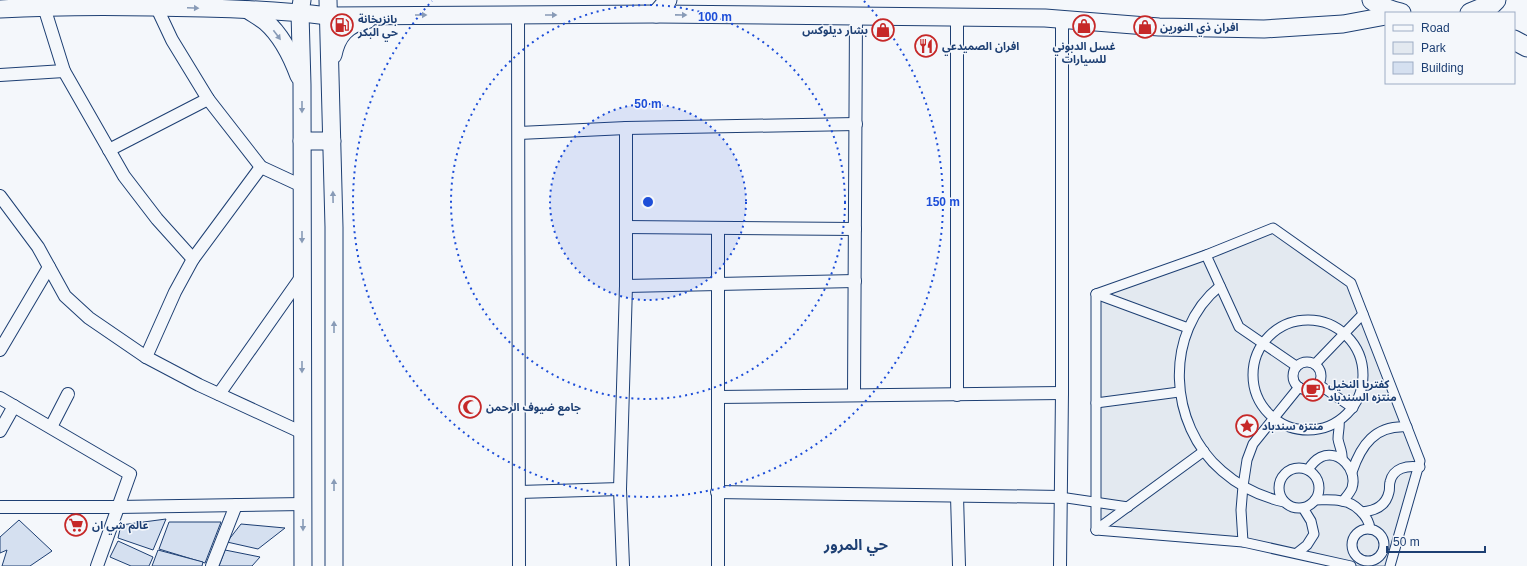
<svg xmlns="http://www.w3.org/2000/svg" width="1527" height="566" font-family="Helvetica,'Noto Sans Arabic',sans-serif">
  <style>
    .green { fill: #e3e9f0; stroke: #687fa3 }
    .building { fill: #d5e0f0; stroke: #1d3f73 }
    .lines { fill: none; stroke-linecap: round; stroke-linejoin: round }
    .pedestrian-casing { stroke: #1d3f73; stroke-width: 11 }
    .minor-casing { stroke: #1d3f73; stroke-width: 14 }
    .secondary-casing { stroke: #1d3f73; stroke-width: 19 }
    .primary-casing { stroke: #1d3f73; stroke-width: 21 }
    .pedestrian { stroke: #f4f7fb; stroke-width: 9 }
    .minor { stroke: #f4f7fb; stroke-width: 12 }
    .secondary { stroke: #f4f7fb; stroke-width: 17 }
    .primary { stroke: #f4f7fb; stroke-width: 19 }
    .oneway { fill: #889bb7 }
    .ring { fill: none; stroke: #1d4ed8; stroke-width: 2; stroke-dasharray: 2 4 }
    .labels { text-anchor: middle; stroke-width: 3; stroke-linejoin: round; paint-order: stroke }
    .poi-label { font-size: 11px; font-weight: bold; fill: #1d3f73; stroke: #f4f7fb; text-anchor: start }
    .district-label { font-size: 15px; font-weight: bold; fill: #1d3f73; stroke: #f4f7fb }
    .centre { fill: #1d4ed8; stroke: #f4f7fb; stroke-width: 2 }
    .ring-label { font-size: 12px; text-anchor: middle; font-weight: bold; fill: #1d4ed8; stroke: #f4f7fb; stroke-width: 3; stroke-linejoin: round; paint-order: stroke }
  </style>
  <rect width="100%" height="100%" fill="#f4f7fb"/>
  <path class="green" d="M1273,225L1353,282L1422,462L1392,566H1341L1242,544L1094,531L1093,292Z"/>
  <g class="building">
    <path d="M166,519L153,550L118,538L121,525Z"/>
    <path d="M19,520L52,551L30,566H2L7,550L0,553V537Z"/>
    <path d="M169,522H221L205,563L159,549Z"/>
    <path d="M241,524L285,528L258,549L227,542Z"/>
    <path d="M118,541L153,557L149,566H131L110,557Z"/>
    <path d="M158,550L203,562L202,566H152Z"/>
    <path d="M225,550L260,557L252,566H219Z"/>
  </g>
  <g class="lines">
    <g class="pedestrian-casing">
      <g id="pedestrian">
        <path d="M1206,255L1239,327L1296,366"/>
        <path d="M1220,286C1163,332 1168,425 1222,471C1239,486 1262,497 1284,502"/>
        <path d="M1096,294L1206,255L1273,228L1351,283L1420,461L1390,566"/>
        <path d="M1096,294V530"/>
        <path d="M1096,294L1188,328"/>
        <circle cx="1308" cy="375" r="55"/>
        <circle cx="1307" cy="376" r="14"/>
        <path d="M1315,364L1363,314"/>
        <path d="M1318,384L1353,408"/>
        <path d="M1096,403L1179,392"/>
        <path d="M1339,421C1340,427 1338,432 1338,439C1339,446 1343,452 1342,459"/>
        <circle cx="1299" cy="488" r="20"/>
        <path d="M1308,470C1311,465 1315,460 1321,457C1339,449 1358,470 1352,488C1350,493 1346,497 1343,501"/>
        <path d="M1352,472C1361,445 1375,425 1407,427"/>
        <path d="M1060,497L1128,507"/>
        <path d="M1315,500C1324,500 1333,499 1341,501C1354,502 1369,516 1370,529"/>
        <path d="M1362,512C1375,511 1386,506 1389,492C1390,489 1389,485 1390,482C1393,468 1407,465 1420,467"/>
        <circle cx="1368" cy="545" r="16"/>
        <path d="M1096,530L1243,542L1351,566"/>
        <path d="M1096,530L1204,451"/>
        <path d="M1243,542L1241,510L1243,486L1247,460L1253,444L1299,387"/>
        <path d="M1297,553L1307,545L1314,534L1311,521L1303,508"/>
      </g>
    </g>
    <g class="minor-casing">
      <g id="minor">
        <path d="M156,6L172,40L208,99L261,167L302,186"/>
        <path d="M44,7L64,71L124,176L157,219L193,259"/>
        <path d="M518,15L519,566"/>
        <path d="M0,75L64,71"/>
        <path d="M519,133L626,128L856,124"/>
        <path d="M109,150L208,99"/>
        <path d="M0,196L38,247L65,296L89,318L146,357L199,385L303,433"/>
        <path d="M626,227L855,229"/>
        <path d="M718,228V566"/>
        <path d="M626,286L855,281"/>
        <path d="M0,350L49,267"/>
        <path d="M146,357L175,292L193,259L261,167"/>
        <path d="M219,394L302,276"/>
        <path d="M854,395L856,16"/>
        <path d="M957,395V17"/>
        <path d="M718,397L1062,393"/>
        <path d="M0,398L130,474L97,566"/>
        <path d="M51,427L68,394"/>
        <path d="M0,431L14,406"/>
        <path d="M519,492L620,489"/>
        <path d="M717,492L1060,497"/>
        <path d="M957,496L959,566"/>
        <path d="M0,507H118L303,504"/>
        <path d="M212,566L236,505"/>
        <path d="M623,566L620,489L626,286V128"/>
        <path d="M1060,566L1062,393V18"/>
      </g>
    </g>
    <g class="secondary-casing">
      <g id="secondary">
        <path d="M302,0L300,13L302,85L303,566"/>
        <path d="M328,0L334,227V566"/>
        <path d="M0,9C68,5 136,6 204,8C246,9 287,11 328,16L656,14L1045,18L1159,27L1264,29L1343,24L1386,16"/>
        <path d="M248,10C254,14 261,18 266,22C282,36 292,57 299,76"/>
        <path d="M656,14L668,0"/>
        <path d="M333,55C337,35 347,24 367,20"/>
        <path d="M302,141H332"/>
      </g>
    </g>
    <g class="primary-casing">
      <g id="primary">
        <path d="M1372,0C1381,7 1390,11 1401,13"/>
        <path d="M1470,13L1492,4L1496,0"/>
        <path d="M1514,40L1527,47"/>
      </g>
    </g>
    <use href="#pedestrian" class="pedestrian"/>
    <use href="#minor" class="minor"/>
    <use href="#secondary" class="secondary"/>
    <use href="#primary" class="primary"/>
  </g>
  <defs><path id="oneway-solid" d="M-6-.8H1V-3.2L6.5 0L1 3.2V.8H-6Z"/></defs>
  <g class="oneway">
    <use href="#oneway-solid" transform="translate(193 8) rotate(2)"/>
    <use href="#oneway-solid" transform="translate(421 15)"/>
    <use href="#oneway-solid" transform="translate(551 15)"/>
    <use href="#oneway-solid" transform="translate(681 15) rotate(1)"/>
    <use href="#oneway-solid" transform="translate(277 35) rotate(53)"/>
    <use href="#oneway-solid" transform="translate(302 107) rotate(90)"/>
    <use href="#oneway-solid" transform="translate(333 197) rotate(-91)"/>
    <use href="#oneway-solid" transform="translate(302 237) rotate(90)"/>
    <use href="#oneway-solid" transform="translate(334 327) rotate(-90)"/>
    <use href="#oneway-solid" transform="translate(302 367) rotate(90)"/>
    <use href="#oneway-solid" transform="translate(334 485) rotate(-90)"/>
    <use href="#oneway-solid" transform="translate(303 525) rotate(90)"/>
  </g>
  <circle cx="648" cy="202" r="98" fill="#1d4ed8" fill-opacity=".12"/>
  <g class="ring">
    <circle cx="648" cy="202" r="98"/>
    <circle cx="648" cy="202" r="197"/>
    <path d="M864 1A295 295 0 1 1 432 1"/>
  </g>
  <defs>
    <g id="fuel-ring" transform="scale(1.15)"><circle r="9.5" fill="#f4f7fb" stroke="#c62828" stroke-width="1.5"/><path d="M-5.5-6h7V0h2V4h1.3V-2.5L3-4.5l.8-.8L6-3V5H2.5V1h-1V6h-7ZM-4.2-4.7v3.2H.2V-4.7Z" fill="#c62828"/></g>
    <g id="shop-ring" transform="scale(1.15)"><circle r="9.5" fill="#f4f7fb" stroke="#c62828" stroke-width="1.5"/><path d="M-5-2.5h2.3a2.7 3.5 0 0 1 5.4 0H5L5.5 6h-11ZM-1.5-2.5h3a1.5 2.3 0 0 0-3 0Z" fill="#c62828"/></g>
    <g id="restaurant-ring" transform="scale(1.15)"><circle r="9.5" fill="#f4f7fb" stroke="#c62828" stroke-width="1.5"/><path d="M-5-6h1v4h1v-4h1v4h1v-4h1v5L-1.5 .5V6h-2V.5L-5-1ZM5-6V6H3V1.5H1.5Q1.5-4 5-6Z" fill="#c62828"/></g>
    <g id="cafe-ring" transform="scale(1.15)"><circle r="9.5" fill="#f4f7fb" stroke="#c62828" stroke-width="1.5"/><path d="M-5.5-4.5H6V0H3Q3 3.5 0 3.5H-2.5Q-5.5 3.5-5.5 0ZM3-3.2v2h1.7v-2ZM-6 4.5H4V6H-6Z" fill="#c62828"/></g>
    <g id="mosque-ring" transform="scale(1.15)"><circle r="9.5" fill="#f4f7fb" stroke="#c62828" stroke-width="1.5"/><path d="M3.5-4.9A6 6 0 1 0 3.5 4.9A5 5 0 1 1 3.5-4.9Z" fill="#c62828"/></g>
    <g id="sight-ring" transform="scale(1.15)"><circle r="9.5" fill="#f4f7fb" stroke="#c62828" stroke-width="1.5"/><path d="M0-6L1.8-2.2L6-1.7L2.9 1.2L3.7 5.4L0 3.3L-3.7 5.4L-2.9 1.2L-6-1.7L-1.8-2.2Z" fill="#c62828"/></g>
    <g id="supermarket-ring" transform="scale(1.15)"><circle r="9.5" fill="#f4f7fb" stroke="#c62828" stroke-width="1.5"/><path d="M-6-5.5h2.5l.6 2H6L4.5 2H-2.5L-4.4-4H-6ZM-1.5 3.2a1.3 1.3 0 1 0 .1 0ZM3 3.2a1.3 1.3 0 1 0 .1 0Z" fill="#c62828"/></g>
  </defs>
  <g fill-rule="evenodd">
    <use href="#fuel-ring" x="342" y="25"/>
    <use href="#shop-ring" x="1084" y="26"/>
    <use href="#shop-ring" x="1145" y="27"/>
    <use href="#shop-ring" x="883" y="30"/>
    <use href="#restaurant-ring" x="926" y="46"/>
    <use href="#cafe-ring" x="1313" y="390"/>
    <use href="#mosque-ring" x="470" y="407"/>
    <use href="#sight-ring" x="1247" y="426"/>
    <use href="#supermarket-ring" x="76" y="525"/>
  </g>
  <g class="labels">
    <g class="poi-label">
      <text x="358" y="23">بانزيخانة<tspan x="358" dy="13">حي البكر</tspan></text>
      <text x="1160" y="31">افران ذي النورين</text>
      <text x="868" y="34" text-anchor="end">بشار ديلوكس</text>
      <text x="942" y="50">افران الصميدعي</text>
      <text x="1084" y="50" text-anchor="middle">غسل الدبوني<tspan x="1084" dy="13">للسيارات</tspan></text>
      <text x="1328" y="388">كفتريا النخيل<tspan x="1328" dy="13">منتزه السندباد</tspan></text>
      <text x="486" y="411">جامع ضيوف الرحمن</text>
      <text x="1262" y="430">منتزه سندباد</text>
      <text x="92" y="529">عالم شي ان</text>
    </g>
    <g class="district-label">
      <text x="856" y="550">حي المرور</text>
    </g>
  </g>
  <circle cx="648" cy="202" r="6" class="centre"/>
  <g class="ring-label">
    <text x="715" y="21">100 m</text>
    <text x="648" y="108">50 m</text>
    <text x="943" y="206">150 m</text>
  </g>
  <rect x="1385" y="12" width="130" height="72" fill="#f4f7fb" stroke="#9eadc5"/>
  <rect x="1393" y="25" width="20" height="6" fill="#f4f7fb" stroke="#9eadc5"/>
  <text x="1421" y="32" font-size="12" fill="#1d3f73">Road</text>
  <rect x="1393" y="42" width="20" height="12" fill="#e3e9f0" stroke="#9eadc5"/>
  <text x="1421" y="52" font-size="12" fill="#1d3f73">Park</text>
  <rect x="1393" y="62" width="20" height="12" fill="#d5e0f0" stroke="#9eadc5"/>
  <text x="1421" y="72" font-size="12" fill="#1d3f73">Building</text>
  <path d="M1387 546v6h98v-6" fill="none" stroke="#1d3f73" stroke-width="2"/>
  <text x="1393" y="546" font-size="12" fill="#1d3f73" stroke="#f4f7fb" stroke-width="3" paint-order="stroke">50 m</text>
</svg>
